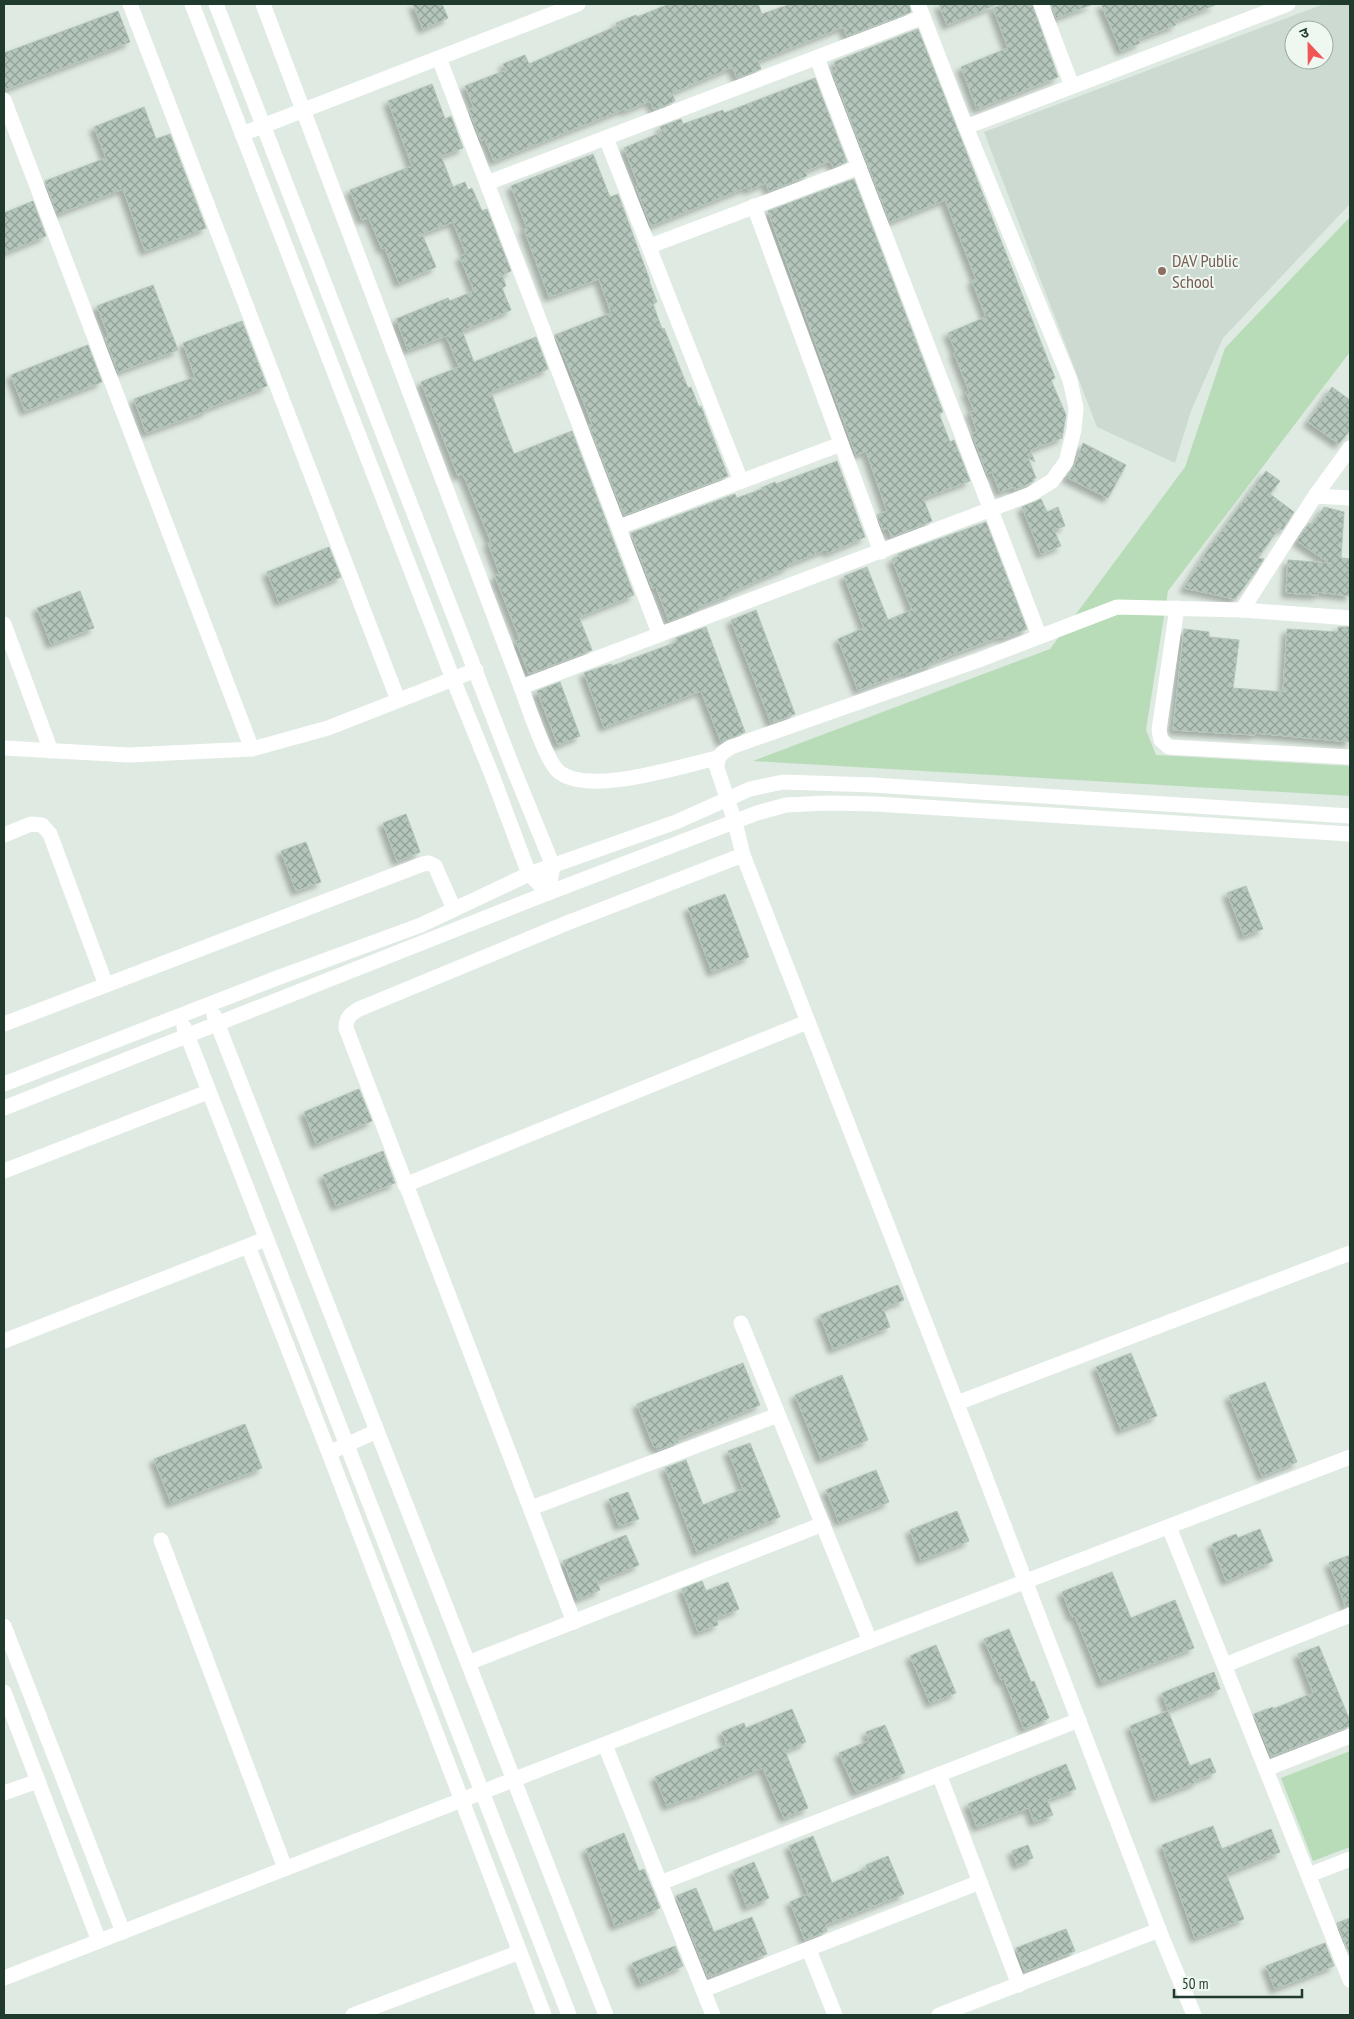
<svg xmlns="http://www.w3.org/2000/svg" width="1354" height="2019" font-family="'PT Sans Narrow','Noto Sans Devanagari',sans-serif">
  <style>
    .built { fill: #cddad1; fill-rule: evenodd }
    .green { fill: #b8dcb8 }
    .building { fill: url(#building-cross-hatch); stroke: #b2c4b8; filter: url(#shadow) }
    .lines { fill: none; stroke-linecap: round; stroke-linejoin: round }
    .minor { stroke: #fff; stroke-width: 15 }
    .tertiary { stroke: #fff; stroke-width: 15 }
    .education-dot { fill: #8d6e63; stroke: #eff7f1; stroke-width: 2 }
    .labels { text-anchor: middle; stroke-width: 4; stroke-linejoin: round; paint-order: stroke }
    .education-label { font-size: 18px; fill: #785e54; stroke: #eff7f1; text-anchor: start }
  </style>
  <defs>
    <pattern id="building-cross-hatch" width="8" height="8" patternUnits="userSpaceOnUse" patternTransform="scale(1.25)"><rect width="8" height="8" fill="#b4c5bb"/><path d="M0 0l8 8M0 8l8-8" fill="none" stroke="#92a198"/></pattern>
    <filter id="shadow"><feDropShadow dx="-4.5" dy="4.5" stdDeviation="2.5" flood-color="#0004"/></filter>
  </defs>
  <rect width="100%" height="100%" fill="#dfeae2"/>
  <path class="built" d="M1324,4H1350V204L1223,338L1191,411L1175,463L1097,427L984,132ZM1294,30H1324V60H1294Z"/>
  <g class="green">
    <path d="M1350,217V352L1168,591L1146,730L1156,755L1350,766V796L753,761L1050,649L1185,467L1225,348Z"/>
    <path d="M1350,1751V1847L1313,1861L1281,1778Z"/>
  </g>
  <g class="building">
    <path d="M413,4H442L448,18L423,29Z"/>
    <path d="M669,4H758L762,14L791,4H909L911,12L847,36L843,27L758,61L761,69L737,78L732,67L672,93L675,101L654,110L650,101L625,111L624,109L494,161L485,139L481,141L469,110L474,108L465,86L506,70L503,64L525,55L529,64L617,26L616,23L636,15L637,17Z"/>
    <path d="M939,4H998L947,25Z"/>
    <path d="M1004,4H1032L1058,77L977,109L961,67L1008,48L993,8Z"/>
    <path d="M1051,4H1091V5L1056,18Z"/>
    <path d="M1101,4H1214L1215,5L1174,21L1176,25L1138,39L1140,43L1121,51Z"/>
    <path d="M118,11L130,42L4,90V53Z"/>
    <path d="M918,29L1055,378L1051,380L1066,415L1062,438L1030,450L1035,462L1028,458L1036,478L1033,479L1034,481L1015,490L1013,487L1000,492L992,472L987,474L972,434L977,431L970,412L974,410L966,392L969,391L954,353L956,352L948,333L986,317L972,281L976,279L945,200L890,222L832,71L837,70L834,62Z"/>
    <path d="M815,78L847,162L833,167L830,161L805,171L807,176L769,191L766,183L748,190L747,187L651,226L636,187L639,186L624,148L662,132L660,127L681,119L683,124L723,110L724,113Z"/>
    <path d="M432,84L445,119L451,116L463,148L441,156L453,187L465,182L468,190L472,188L482,211L487,209L511,271L502,275L506,286L502,288L511,310L462,331L474,362L536,337L548,369L491,392L502,423L514,454L572,431L634,595L579,617L592,650L529,674L516,641L520,640L495,576L500,574L488,543L491,542L463,474L458,476L421,382L459,367L446,336L408,350L396,319L448,298L450,301L474,291L460,257L466,254L453,222L422,234L436,267L399,283L385,248L382,249L369,218L362,220L350,190L412,166L388,101Z"/>
    <path d="M144,107L156,139L170,134L206,228L145,251L123,189L57,214L45,181L106,158L94,127Z"/>
    <path d="M593,154L610,197L618,194L650,281H649L657,302L653,304L662,329L664,328L688,388L691,387L699,407L701,406L728,476L624,515L589,425L592,424L585,405L555,335L611,313L599,279L549,297L524,229L527,228L511,186Z"/>
    <path d="M854,179L943,412L939,414L950,442L954,440L970,481L923,498L932,521L891,537L888,528L883,530L877,515L887,511L866,451L856,455L768,211Z"/>
    <path d="M33,201L46,236L4,253V213Z"/>
    <path d="M153,285L178,350L118,372L105,338L109,337L97,306Z"/>
    <path d="M242,321L267,386L206,409L207,411L146,433L134,399L195,377L183,343Z"/>
    <path d="M88,345L102,382L25,411L11,375Z"/>
    <path d="M1332,387L1350,400V430L1339,444L1308,422Z"/>
    <path d="M1083,443L1126,465L1108,498L1066,477L1074,467Z"/>
    <path d="M837,461L865,537L828,553L827,549L787,565L788,567L731,592V594L698,607L699,610L669,621L656,587L652,588L631,533L735,494L737,498L762,489L761,488L775,482L776,484Z"/>
    <path d="M1266,471L1280,481L1270,494L1294,512L1282,530L1279,528L1258,558L1264,559L1258,568L1235,599L1184,588L1207,551Z"/>
    <path d="M1041,499L1047,512L1058,507L1065,526L1054,530L1061,546L1041,554L1022,507Z"/>
    <path d="M1324,507L1344,512L1341,558L1350,559V596L1318,592V595L1286,593L1288,560L1329,563L1297,541L1309,523L1312,525Z"/>
    <path d="M986,522L1027,629L1003,638L1002,636L932,662L933,664L906,674L905,672L858,690L838,639L864,628L844,576L867,567L888,620L912,610L892,559L899,556L898,554Z"/>
    <path d="M329,547L341,577L279,602L267,572Z"/>
    <path d="M80,591L94,628L51,644L37,608Z"/>
    <path d="M756,610L795,714L771,723L731,620Z"/>
    <path d="M706,627L745,732L721,742L701,691L604,727L584,673L611,664L612,666L677,642L676,638Z"/>
    <path d="M1338,627H1350V742L1255,733V735L1173,730L1184,629L1209,632V637L1239,640L1233,688L1283,692L1287,629L1338,632Z"/>
    <path d="M560,682L580,736L558,745L537,691Z"/>
    <path d="M406,814L420,852L397,861L383,823Z"/>
    <path d="M306,842L321,882L296,891L281,851Z"/>
    <path d="M1246,886L1263,929L1244,936L1227,893Z"/>
    <path d="M725,894L749,957L712,972L688,908Z"/>
    <path d="M359,1089L372,1121L316,1144L304,1112Z"/>
    <path d="M383,1151L395,1183L336,1206L323,1175Z"/>
    <path d="M898,1285L904,1300L883,1308L890,1327L833,1349L820,1315Z"/>
    <path d="M1131,1353L1157,1416L1121,1430L1096,1367Z"/>
    <path d="M743,1363L760,1405L677,1439L679,1442L658,1450L657,1446L654,1447L637,1404Z"/>
    <path d="M842,1375L868,1440L821,1459L795,1395Z"/>
    <path d="M1265,1382L1297,1462L1262,1476L1229,1396Z"/>
    <path d="M245,1424L262,1468L171,1503L154,1459Z"/>
    <path d="M750,1443L780,1517L697,1552L665,1468L686,1460L703,1505L743,1489L728,1451Z"/>
    <path d="M876,1470L889,1502L839,1522L826,1490Z"/>
    <path d="M628,1492L639,1519L619,1526L609,1499Z"/>
    <path d="M957,1511L969,1541L921,1560L910,1530Z"/>
    <path d="M1260,1529L1273,1561L1226,1581L1212,1544L1236,1534L1238,1538Z"/>
    <path d="M626,1535L639,1565L597,1582L600,1590L578,1599L563,1561Z"/>
    <path d="M1350,1555V1606L1346,1607L1329,1563Z"/>
    <path d="M1112,1572L1131,1618L1175,1600L1194,1648L1102,1683L1075,1616L1072,1617L1062,1592Z"/>
    <path d="M702,1581L706,1591L728,1582L739,1609L716,1618L718,1625L698,1632L682,1589Z"/>
    <path d="M1009,1629L1031,1682L1034,1681L1049,1718L1024,1729L1004,1679L1001,1680L984,1639Z"/>
    <path d="M936,1645L956,1693L930,1703L910,1656Z"/>
    <path d="M1319,1646L1350,1721V1726L1271,1756L1254,1714L1273,1707V1709L1313,1693L1298,1654Z"/>
    <path d="M1214,1672L1220,1689L1168,1710L1162,1693Z"/>
    <path d="M792,1709L806,1742L785,1751L808,1808L784,1818L763,1768L694,1797L693,1796L667,1806L655,1777L727,1745L722,1732L744,1723L746,1728Z"/>
    <path d="M1168,1711L1190,1766L1210,1758L1216,1772L1196,1780L1197,1782L1156,1798L1130,1726Z"/>
    <path d="M885,1725L905,1773L856,1792L839,1753L869,1741L866,1732Z"/>
    <path d="M1066,1764L1076,1789L1047,1800L1053,1815L1034,1822L1029,1808L977,1827L968,1804Z"/>
    <path d="M1213,1826L1222,1849L1271,1829L1280,1852L1226,1874L1244,1919L1195,1938L1162,1845Z"/>
    <path d="M624,1833L639,1871L644,1869L660,1908L615,1926L586,1849Z"/>
    <path d="M813,1836L832,1883L867,1868L866,1865L888,1856L904,1894L825,1925L827,1931L805,1940L790,1902L808,1894L789,1846Z"/>
    <path d="M1028,1845L1033,1858L1017,1865L1012,1851Z"/>
    <path d="M754,1862L769,1898L747,1907L733,1871Z"/>
    <path d="M696,1888L714,1932L752,1917L767,1954L708,1977L676,1896Z"/>
    <path d="M1350,1918V1955L1337,1923Z"/>
    <path d="M1066,1929L1075,1951L1025,1971L1016,1948Z"/>
    <path d="M1325,1943L1334,1966L1275,1989L1266,1966Z"/>
    <path d="M675,1946L683,1966L641,1984L632,1963Z"/>
  </g>
  <g class="lines">
    <g class="minor">
      <path d="M130,4L398,700"/>
      <path d="M263,4L521,687C528,705 545,759 558,771C587,797 681,766 717,758"/>
      <path d="M1041,4L1072,86"/>
      <path d="M439,58L659,633"/>
      <path d="M817,58L1039,635"/>
      <path d="M4,100L252,749"/>
      <path d="M966,127L1288,4"/>
      <path d="M242,134L578,4"/>
      <path d="M606,138L741,481"/>
      <path d="M487,183L923,17"/>
      <path d="M754,206L881,552"/>
      <path d="M650,246L859,167"/>
      <path d="M1315,496L1350,498"/>
      <path d="M619,527L841,444"/>
      <path d="M1177,608L1159,730L1161,740L1169,747L1350,757"/>
      <path d="M1242,610L1315,496L1350,448"/>
      <path d="M4,624L51,751"/>
      <path d="M521,687L1031,494L1052,481L1066,462L1074,430L1076,408L1070,380L966,127L918,4"/>
      <path d="M4,835L31,824L42,825L50,834L106,985"/>
      <path d="M4,1024L423,864L429,863L435,866L454,909"/>
      <path d="M4,1171L208,1092"/>
      <path d="M405,1185L807,1022"/>
      <path d="M248,1246L329,1453L544,2015"/>
      <path d="M741,1323L870,1641"/>
      <path d="M4,1341L266,1239"/>
      <path d="M957,1403L1350,1253"/>
      <path d="M335,1450L377,1431"/>
      <path d="M531,1508L778,1415"/>
      <path d="M1169,1527L1350,1980"/>
      <path d="M161,1540L285,1868"/>
      <path d="M574,1622L346,1028C346,1018 350,1014 359,1009L567,923L743,855"/>
      <path d="M4,1626L123,1932"/>
      <path d="M468,1663L823,1524"/>
      <path d="M1225,1665L1350,1615"/>
      <path d="M4,1692L99,1941"/>
      <path d="M605,1745L713,2015"/>
      <path d="M1266,1769L1350,1736"/>
      <path d="M939,1774L1019,1985"/>
      <path d="M4,1793L38,1781"/>
      <path d="M1309,1875L1350,1859"/>
      <path d="M660,1883L1079,1720"/>
      <path d="M809,1950L835,2015"/>
      <path d="M4,1978L870,1641L1350,1457"/>
      <path d="M703,1990L980,1882"/>
      <path d="M353,2015L520,1952"/>
      <path d="M939,2015L1159,1930"/>
      <path d="M1194,2015L1159,1930L980,1463L743,855L735,822L717,768C717,756 721,753 731,747L979,660L1117,607L1242,610L1350,618"/>
    </g>
    <g class="tertiary">
      <path d="M192,4L453,679L492,775L529,874L548,893"/>
      <path d="M216,4L513,768L553,866L548,893"/>
      <path d="M4,748L129,755L252,749L328,728L476,670"/>
      <path d="M214,1015L606,2015"/>
      <path d="M184,1027L569,2015"/>
      <path d="M4,1084L277,978L421,925L529,874L676,822L750,789L783,782L873,785L1350,816"/>
      <path d="M4,1108L548,893L757,813L786,805L828,803L876,804L1350,834"/>
    </g>
  </g>
  <circle class="education-dot" cx="1162" cy="271" r="5"/>
  <g class="labels">
    <g class="education-label">
      <text x="1172" y="267">DAV Public<tspan x="1172" dy="21">School</tspan></text>
    </g>
  </g>
  <rect width="1354" height="2019" fill="none" stroke="#203a2d" stroke-width="10"/>
  <g transform="translate(1309 45) rotate(338)"><circle r="24" fill="#eff7f1" stroke="#9caba3"/>
  <path d="M0-4L9 19L0 12L-9 19Z" fill="#f15657"/>
  <text y="-8" font-size="14" font-weight="bold" text-anchor="middle" fill="#203a2d">उ</text>
  </g>
  <path d="M1174 1989v8h128v-8" fill="none" stroke="#203a2d" stroke-width="2.5"/>
  <text x="1182" y="1989" font-size="15" fill="#203a2d" stroke="#eff7f1" stroke-width="4" paint-order="stroke">50 m</text>
</svg>
